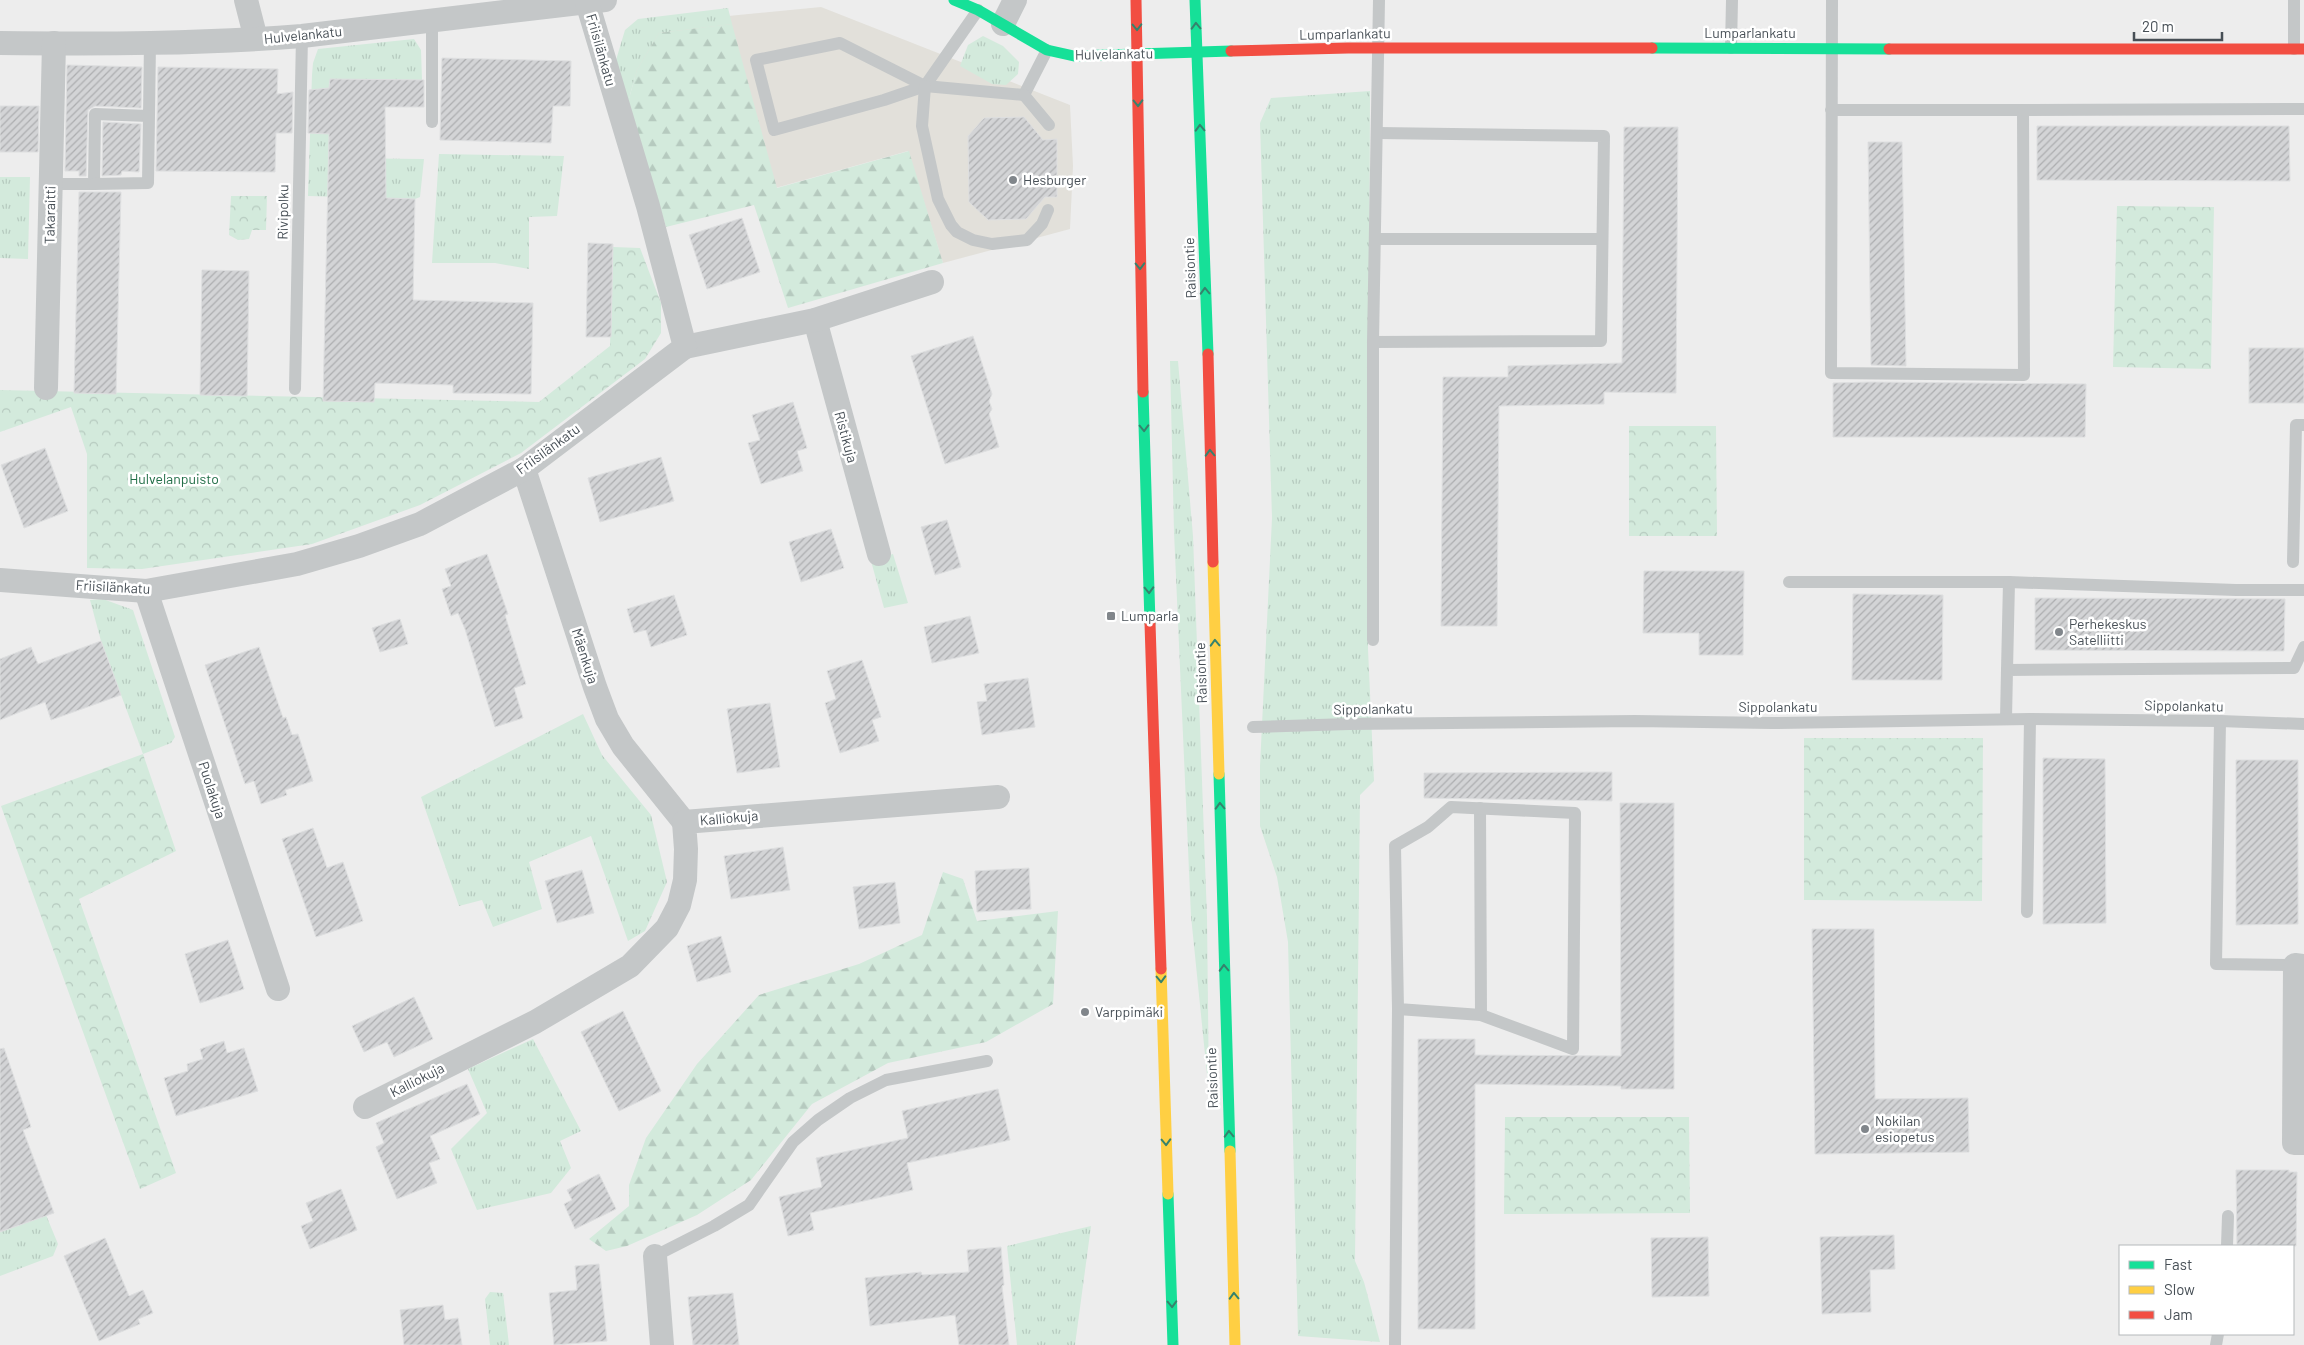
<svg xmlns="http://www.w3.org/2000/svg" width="2304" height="1345" font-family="Barlow,sans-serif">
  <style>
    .commercial { fill: #e2e0da }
    .grass { fill: url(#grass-tufts) }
    .forest { fill: url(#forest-firs) }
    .park { fill: url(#park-crowns) }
    .building { fill: url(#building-hatch); stroke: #dedfe0 }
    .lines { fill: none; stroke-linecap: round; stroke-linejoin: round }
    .lane { stroke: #c4c7c8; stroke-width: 12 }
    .street { stroke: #c4c7c8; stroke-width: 24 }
    .fast { stroke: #16e098; stroke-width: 11 }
    .slow { stroke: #ffcf43; stroke-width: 11 }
    .jam { stroke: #f24e42; stroke-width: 11 }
    .oneway { stroke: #36826d }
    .poi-dot { fill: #81868b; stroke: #fff; stroke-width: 2 }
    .labels { text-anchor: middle; stroke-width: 5; stroke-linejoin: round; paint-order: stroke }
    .street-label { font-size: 14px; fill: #474f56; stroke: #fff }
    .poi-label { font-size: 14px; fill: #474f56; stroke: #fff; text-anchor: start }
    .park-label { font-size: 14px; fill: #216e47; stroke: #fff }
  </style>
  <defs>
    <pattern id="grass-tufts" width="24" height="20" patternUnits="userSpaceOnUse" patternTransform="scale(1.25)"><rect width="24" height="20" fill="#d3eadc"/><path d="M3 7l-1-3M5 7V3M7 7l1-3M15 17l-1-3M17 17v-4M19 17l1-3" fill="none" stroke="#b6cabf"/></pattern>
    <pattern id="forest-firs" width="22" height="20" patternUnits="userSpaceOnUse" patternTransform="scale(1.25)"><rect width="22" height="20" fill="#d3eadc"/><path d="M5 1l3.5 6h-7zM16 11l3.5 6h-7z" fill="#b6cabf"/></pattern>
    <pattern id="park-crowns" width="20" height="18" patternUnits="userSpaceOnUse" patternTransform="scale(1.25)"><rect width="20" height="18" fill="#d3eadc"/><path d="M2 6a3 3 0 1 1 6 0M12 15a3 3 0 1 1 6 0" fill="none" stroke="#b6cabf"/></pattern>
    <pattern id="building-hatch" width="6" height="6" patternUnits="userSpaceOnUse" patternTransform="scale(1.25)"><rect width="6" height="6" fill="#d3d4d6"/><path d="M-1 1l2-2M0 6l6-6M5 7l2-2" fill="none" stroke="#adaeb0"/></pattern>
  </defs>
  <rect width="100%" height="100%" fill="#ededed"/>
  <path class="commercial" d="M821,7L1070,105L1073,166L1070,229L943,263L908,151L678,215L626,48L636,25Z"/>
  <g class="grass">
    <path d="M728,8L732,24L659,33L637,70L628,102L616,60L625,30L638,19Z"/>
    <path d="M983,36L1003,46L1019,62L1018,74L1006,85L992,84L960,66L968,45Z"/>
    <path d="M414,39L421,50L422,80L330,79L329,158L424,159L420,197L415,199L308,196L312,75L313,63L318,49Z"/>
    <path d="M1370,91L1368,649L1374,781L1360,795L1355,1261L1364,1282L1380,1342L1298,1336L1288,942L1277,877L1260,826V766L1272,518L1260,123L1271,98Z"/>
    <path d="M439,154L564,156L557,216L529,217V269L495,263H432Z"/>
    <path d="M0,177H30L28,259L0,258Z"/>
    <path d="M1170,361H1178L1193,536L1207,917L1209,1094L1191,916L1174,532Z"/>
    <path d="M893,554L908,603L884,608L871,561Z"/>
    <path d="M103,599L133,610L175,737L171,743L143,754L101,641L90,600Z"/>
    <path d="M583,714L602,755L651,815L667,882L645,931L628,941L591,836L529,862L542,909L493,927L482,900L459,906L421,797Z"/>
    <path d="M533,1039L581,1131L560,1141L571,1168L551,1193L477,1210L451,1149L487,1113L468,1069Z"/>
    <path d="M46,1215L58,1244L53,1256L0,1276V1232Z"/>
    <path d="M1091,1226L1075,1345H1017L1007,1246Z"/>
    <path d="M490,1292L503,1293L509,1345H490L485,1299Z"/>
  </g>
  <g class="forest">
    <path d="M732,24L777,188L909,151L943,263L788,308L754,205L666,227L628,102L637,70L659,33Z"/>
    <path d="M943,872L963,879L977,921L1058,911L1053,1004L986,1042L888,1063L812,1104L751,1180L697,1215L627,1246L606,1251L589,1239L629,1206V1185L646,1138L697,1064L759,995L859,964L922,935Z"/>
  </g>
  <g class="park">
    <path d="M231,196H267L266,230H252L249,239L238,240L229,235Z"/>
    <path d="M2117,206L2214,207L2211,369L2113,367Z"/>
    <path d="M613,247L640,248L661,303V333L645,359L521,453L420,505L312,544L142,569L87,568V454L71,407L0,432V390L539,402L610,346Z"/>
    <path d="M1629,426H1716L1717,536H1629Z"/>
    <path d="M1804,738H1983L1982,901L1804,900Z"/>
    <path d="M143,754L176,851L79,899L176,1173L140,1189L1,806Z"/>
    <path d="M1505,1117H1689L1690,1213L1504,1214Z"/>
  </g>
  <g class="building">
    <path d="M442,58L571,61L570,106H553L551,143L440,140Z"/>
    <path d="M67,65L142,67L141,108L95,106L88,110L86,176H79V171H65Z"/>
    <path d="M158,67L278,69L277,94L293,92L292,133H276L275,172L156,171Z"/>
    <path d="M330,79L424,80V107H385L386,198L415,199L413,300L533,303L531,394L453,393V385L375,383L374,402L323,401L329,134L308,133L309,90L329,88Z"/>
    <path d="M0,106H39L38,152H0Z"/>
    <path d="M1024,117L1043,140L1057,139V197H1045L1026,219L988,220L969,202L968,136L984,118Z"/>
    <path d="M103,122L141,124L139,172L122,171L121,175L102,176Z"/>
    <path d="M2037,126H2289L2290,181L2037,180Z"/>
    <path d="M1624,127H1678L1676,393L1604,392V404L1499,406L1497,626H1441L1443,377H1508V366L1622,363Z"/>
    <path d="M1868,142H1902L1906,366L1871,365Z"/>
    <path d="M79,192H121L116,394L74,393Z"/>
    <path d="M742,218L760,272L707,289L689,235Z"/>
    <path d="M588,243L613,244L611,337H586Z"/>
    <path d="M202,270L249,271L247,396L200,395Z"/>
    <path d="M973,336L992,394L989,401L992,409L989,414L999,447L945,464L911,356Z"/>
    <rect x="2249" y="348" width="55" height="55"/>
    <path d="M1871,382L2086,384L2085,437H1833V383Z"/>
    <path d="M793,402L807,448L797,451L803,471L761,484L748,443L760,440L752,415Z"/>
    <path d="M45,448L68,511L24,528L1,465Z"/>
    <path d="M661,457L674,501L600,522L588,478Z"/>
    <path d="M947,520L961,567L935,575L921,527Z"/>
    <path d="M831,529L844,568L801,582L789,542Z"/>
    <path d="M487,554L508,614L505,615L526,684L514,688L523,718L495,727L465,629L458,613L451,616L442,589L451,586L445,569Z"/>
    <path d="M1644,571H1744L1743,655H1699V633H1643Z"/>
    <path d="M1853,594L1943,595L1942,680H1852Z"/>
    <path d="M674,595L687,635L651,647L646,630L634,633L627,609Z"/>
    <path d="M2035,598L2285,599L2284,651L2035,650Z"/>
    <path d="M970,616L979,653L932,663L924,627Z"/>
    <path d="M400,619L408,644L380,652L372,628Z"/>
    <path d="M101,641L121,695L51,720L45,702L0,720V659L31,647L38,664Z"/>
    <path d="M259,647L283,718L286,717L292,735L298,734L313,781L285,790L287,795L261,804L254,781L245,784L205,665Z"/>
    <path d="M862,660L881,717L872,720L879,741L840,753L825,703L836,699L827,671Z"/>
    <path d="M1028,678L1035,727L982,735L977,702L987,701L984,684Z"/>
    <path d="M770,703L780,767L737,773L727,709Z"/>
    <path d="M2043,758L2105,759L2106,923L2043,924Z"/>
    <path d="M2236,760H2298V924L2236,925Z"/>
    <path d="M1612,772V801L1424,798V773Z"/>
    <path d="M1620,803H1674V1089H1621V1086L1475,1084V1329H1418V1039H1475V1055L1621,1056Z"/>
    <path d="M313,828L327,868L343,862L363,921L316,937L282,839Z"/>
    <path d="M783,847L790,890L731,899L724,856Z"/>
    <path d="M1029,868L1031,909L977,912L975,871Z"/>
    <path d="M582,870L594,913L557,923L545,881Z"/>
    <path d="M895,882L900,923L859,929L853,887Z"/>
    <path d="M1812,929H1874L1875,1099L1968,1098L1969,1152L1815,1154Z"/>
    <path d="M721,936L731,972L697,982L687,946Z"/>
    <path d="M228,940L244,989L200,1003L185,954Z"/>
    <path d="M414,997L433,1039L394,1057L387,1042L364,1052L352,1026Z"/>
    <path d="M623,1011L661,1091L619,1111L581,1032Z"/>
    <path d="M224,1041L227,1053L244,1048L258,1091L176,1116L164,1078L188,1071L187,1064L203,1059L200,1049Z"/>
    <path d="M4,1048L31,1127L23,1130L54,1213L0,1232V1049Z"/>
    <path d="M467,1084L480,1114L430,1136L440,1159L429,1163L437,1183L397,1199L376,1147L384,1143L376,1123Z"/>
    <path d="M998,1089L1010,1140L907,1163L913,1190L810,1213L814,1230L788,1236L779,1197L822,1187L816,1158L908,1138L902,1111Z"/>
    <path d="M2236,1170H2289V1172H2297L2296,1246H2237Z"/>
    <path d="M599,1174L616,1209L575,1229L564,1204L572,1200L567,1190Z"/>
    <path d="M341,1189L357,1230L310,1249L301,1226L313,1221L306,1203Z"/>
    <path d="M1894,1235L1895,1269L1870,1270L1871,1312L1822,1314L1820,1237Z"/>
    <path d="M1708,1237L1709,1296L1652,1297L1651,1238Z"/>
    <path d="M105,1238L129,1296L143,1290L153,1313L138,1319L140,1324L99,1341L64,1256Z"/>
    <path d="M1001,1247L1004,1285L1002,1286L1009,1345H959L955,1315L870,1326L865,1278L921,1272L922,1275L969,1272L967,1250Z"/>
    <path d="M599,1264L607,1341L554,1345L549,1293L577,1290L575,1266Z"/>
    <path d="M733,1293L739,1345H693L688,1297Z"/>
    <path d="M443,1305L445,1320L458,1318L462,1345H404L400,1310Z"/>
  </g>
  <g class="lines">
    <g class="lane">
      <path d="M978,10L925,86L840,43L756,60L774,130L884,100L925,86L1024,95L1047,50"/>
      <path d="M1731,48L1732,0"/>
      <path d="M2294,49V0"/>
      <path d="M925,86L922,126L938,199L951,225L957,232L973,240L992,244L1027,240L1042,224L1048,210"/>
      <path d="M1024,95L1049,125"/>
      <path d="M1831,110H2023L2024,375L1831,373L1832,0"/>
      <path d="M2023,110L2304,109"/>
      <path d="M432,122V20"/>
      <path d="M51,184H94L95,114L149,116L150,42"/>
      <path d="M94,184L148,183L149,116"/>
      <path d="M1376,239H1602"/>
      <path d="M1373,342L1601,341L1604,136L1378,133"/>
      <path d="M295,389L302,36"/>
      <path d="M2293,562L2296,425H2304"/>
      <path d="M1789,582H2009L2007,670"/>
      <path d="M2009,582L2236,590H2304"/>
      <path d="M1373,640V342L1379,0"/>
      <path d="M2006,719L2007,670L2294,668L2304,647"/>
      <path d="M2220,721L2216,964L2295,965"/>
      <path d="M1253,727L1349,724L1635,721L1772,723L2030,719L2220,721L2304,724"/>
      <path d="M1480,808L1481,1015"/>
      <path d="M2027,912L2030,719"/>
      <path d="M2227,1246L2228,1216"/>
      <path d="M655,1256L714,1226L749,1205L793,1142L818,1120L850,1098L886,1080L987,1061"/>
      <path d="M1395,1345L1398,1009L1395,846L1428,827L1451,807L1575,813L1573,1049L1481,1015L1398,1009"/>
      <path d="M2216,1345L2218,1334"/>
    </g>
    <g class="street">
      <path d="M246,0L256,39"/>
      <path d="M1003,24L1015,0"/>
      <path d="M0,43C101,44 201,44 302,36L605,0"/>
      <path d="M815,320L879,554"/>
      <path d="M685,347L815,320L932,282"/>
      <path d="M46,388L54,43"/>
      <path d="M524,469L595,687L607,719L623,746L684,822"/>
      <path d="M0,580L146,591L297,564L359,546L420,524L524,469L685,347L648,206L587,2"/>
      <path d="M146,591L278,989"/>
      <path d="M2304,966L2295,965L2294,1143H2304"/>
      <path d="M365,1107L535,1022L630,966L667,928L679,905L685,880L686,849L684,822L998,797"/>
      <path d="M655,1256L662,1345"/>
    </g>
    <g class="fast">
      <path d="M954,0L978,10L1047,50L1074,56L1231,51"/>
      <path d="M1195,0L1208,354"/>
      <path d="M1652,48L1889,49"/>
      <path d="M1143,392L1150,623"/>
      <path d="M1219,774L1230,1151"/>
      <path d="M1168,1194L1173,1345"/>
    </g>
    <g class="slow">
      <path d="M1213,562L1219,774"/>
      <path d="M1161,969L1168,1194"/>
      <path d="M1230,1151L1235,1345"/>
    </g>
    <g class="jam">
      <path d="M1136,0L1143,392"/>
      <path d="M1889,49H2304"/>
      <path d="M1231,51L1348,48H1652"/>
      <path d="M1208,354L1213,562"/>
      <path d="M1150,623L1161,969"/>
    </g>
  </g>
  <defs><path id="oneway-chevron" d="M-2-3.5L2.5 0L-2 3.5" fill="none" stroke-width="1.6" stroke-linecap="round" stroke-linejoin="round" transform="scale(1.25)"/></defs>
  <g class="oneway">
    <use href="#oneway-chevron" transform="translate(1196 26) rotate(-92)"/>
    <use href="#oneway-chevron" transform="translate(1137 27) rotate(89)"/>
    <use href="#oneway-chevron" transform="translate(1138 103) rotate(89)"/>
    <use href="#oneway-chevron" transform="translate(1200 128) rotate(-92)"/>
    <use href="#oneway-chevron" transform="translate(1140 266) rotate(89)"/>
    <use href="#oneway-chevron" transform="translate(1205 291) rotate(-92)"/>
    <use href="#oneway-chevron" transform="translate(1144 428) rotate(88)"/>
    <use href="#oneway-chevron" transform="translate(1210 453) rotate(-92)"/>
    <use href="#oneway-chevron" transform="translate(1149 590) rotate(88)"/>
    <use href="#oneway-chevron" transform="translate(1215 643) rotate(-92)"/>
    <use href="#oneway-chevron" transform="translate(1220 806) rotate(-92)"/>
    <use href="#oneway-chevron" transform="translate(1224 968) rotate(-92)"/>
    <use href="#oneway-chevron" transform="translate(1161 979) rotate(88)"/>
    <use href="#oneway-chevron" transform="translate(1229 1134) rotate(-92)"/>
    <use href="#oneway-chevron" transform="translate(1166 1142) rotate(88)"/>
    <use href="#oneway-chevron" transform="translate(1234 1296) rotate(-92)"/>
    <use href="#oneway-chevron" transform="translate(1172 1304) rotate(88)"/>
  </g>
  <g class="poi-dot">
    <circle cx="1013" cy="180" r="5"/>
    <rect x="1106" y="611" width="10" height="10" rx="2.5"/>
    <circle cx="2059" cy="632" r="5"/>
    <circle cx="1085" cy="1012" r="5"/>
    <circle cx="1865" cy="1129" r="5"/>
  </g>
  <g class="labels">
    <g class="street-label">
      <text x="1750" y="38">Lumparlankatu</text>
      <text transform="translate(1345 34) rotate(-1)" y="5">Lumparlankatu</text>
      <text transform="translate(303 35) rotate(-6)" y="5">Hulvelankatu</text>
      <text transform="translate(601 50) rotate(74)" y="5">Friisilänkatu</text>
      <text transform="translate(1114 54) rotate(-1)" y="5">Hulvelankatu</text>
      <text transform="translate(283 212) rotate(-89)" y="5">Rivipolku</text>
      <text transform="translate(50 215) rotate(-89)" y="5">Takaraitti</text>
      <text transform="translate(1190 268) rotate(-92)" y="5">Raisiontie</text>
      <text transform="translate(846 437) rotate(75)" y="5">Ristikuja</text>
      <text transform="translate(548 449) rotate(-36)" y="5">Friisilänkatu</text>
      <text transform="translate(113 587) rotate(3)" y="5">Friisilänkatu</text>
      <text transform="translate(585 656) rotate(72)" y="5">Mäenkuja</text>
      <text transform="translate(1201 673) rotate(-92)" y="5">Raisiontie</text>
      <text transform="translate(2184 706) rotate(1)" y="5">Sippolankatu</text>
      <text x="1778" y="712">Sippolankatu</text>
      <text transform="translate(1373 709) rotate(-1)" y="5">Sippolankatu</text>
      <text transform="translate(212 790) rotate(72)" y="5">Puolakuja</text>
      <text transform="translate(729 818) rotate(-5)" y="5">Kalliokuja</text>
      <text transform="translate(1212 1078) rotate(-92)" y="5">Raisiontie</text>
      <text transform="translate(417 1080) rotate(-27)" y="5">Kalliokuja</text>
    </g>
    <g class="poi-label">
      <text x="1023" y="185">Hesburger</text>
      <text x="1121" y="621">Lumparla</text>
      <text x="2069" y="629">Perhekeskus<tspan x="2069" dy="16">Satelliitti</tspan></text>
      <text x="1095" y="1017">Varppimäki</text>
      <text x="1875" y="1126">Nokilan<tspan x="1875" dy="16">esiopetus</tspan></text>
    </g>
    <g class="park-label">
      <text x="174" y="484">Hulvelanpuisto</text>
    </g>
  </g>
  <rect x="2119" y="1245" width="175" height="90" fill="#ffffff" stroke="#b5b9bb"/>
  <rect x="2129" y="1261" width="25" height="8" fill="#16e098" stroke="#b5b9bb"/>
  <text x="2164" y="1270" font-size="15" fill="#474f56">Fast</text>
  <rect x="2129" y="1286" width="25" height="8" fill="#ffcf43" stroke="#b5b9bb"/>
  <text x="2164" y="1295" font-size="15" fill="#474f56">Slow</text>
  <rect x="2129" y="1311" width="25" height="8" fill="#f24e42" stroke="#b5b9bb"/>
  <text x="2164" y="1320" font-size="15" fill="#474f56">Jam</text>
  <path d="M2134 32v8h88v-8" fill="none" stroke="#474f56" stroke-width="2.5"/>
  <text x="2142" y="32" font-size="15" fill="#474f56" stroke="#ffffff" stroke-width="4" paint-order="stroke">20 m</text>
</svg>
